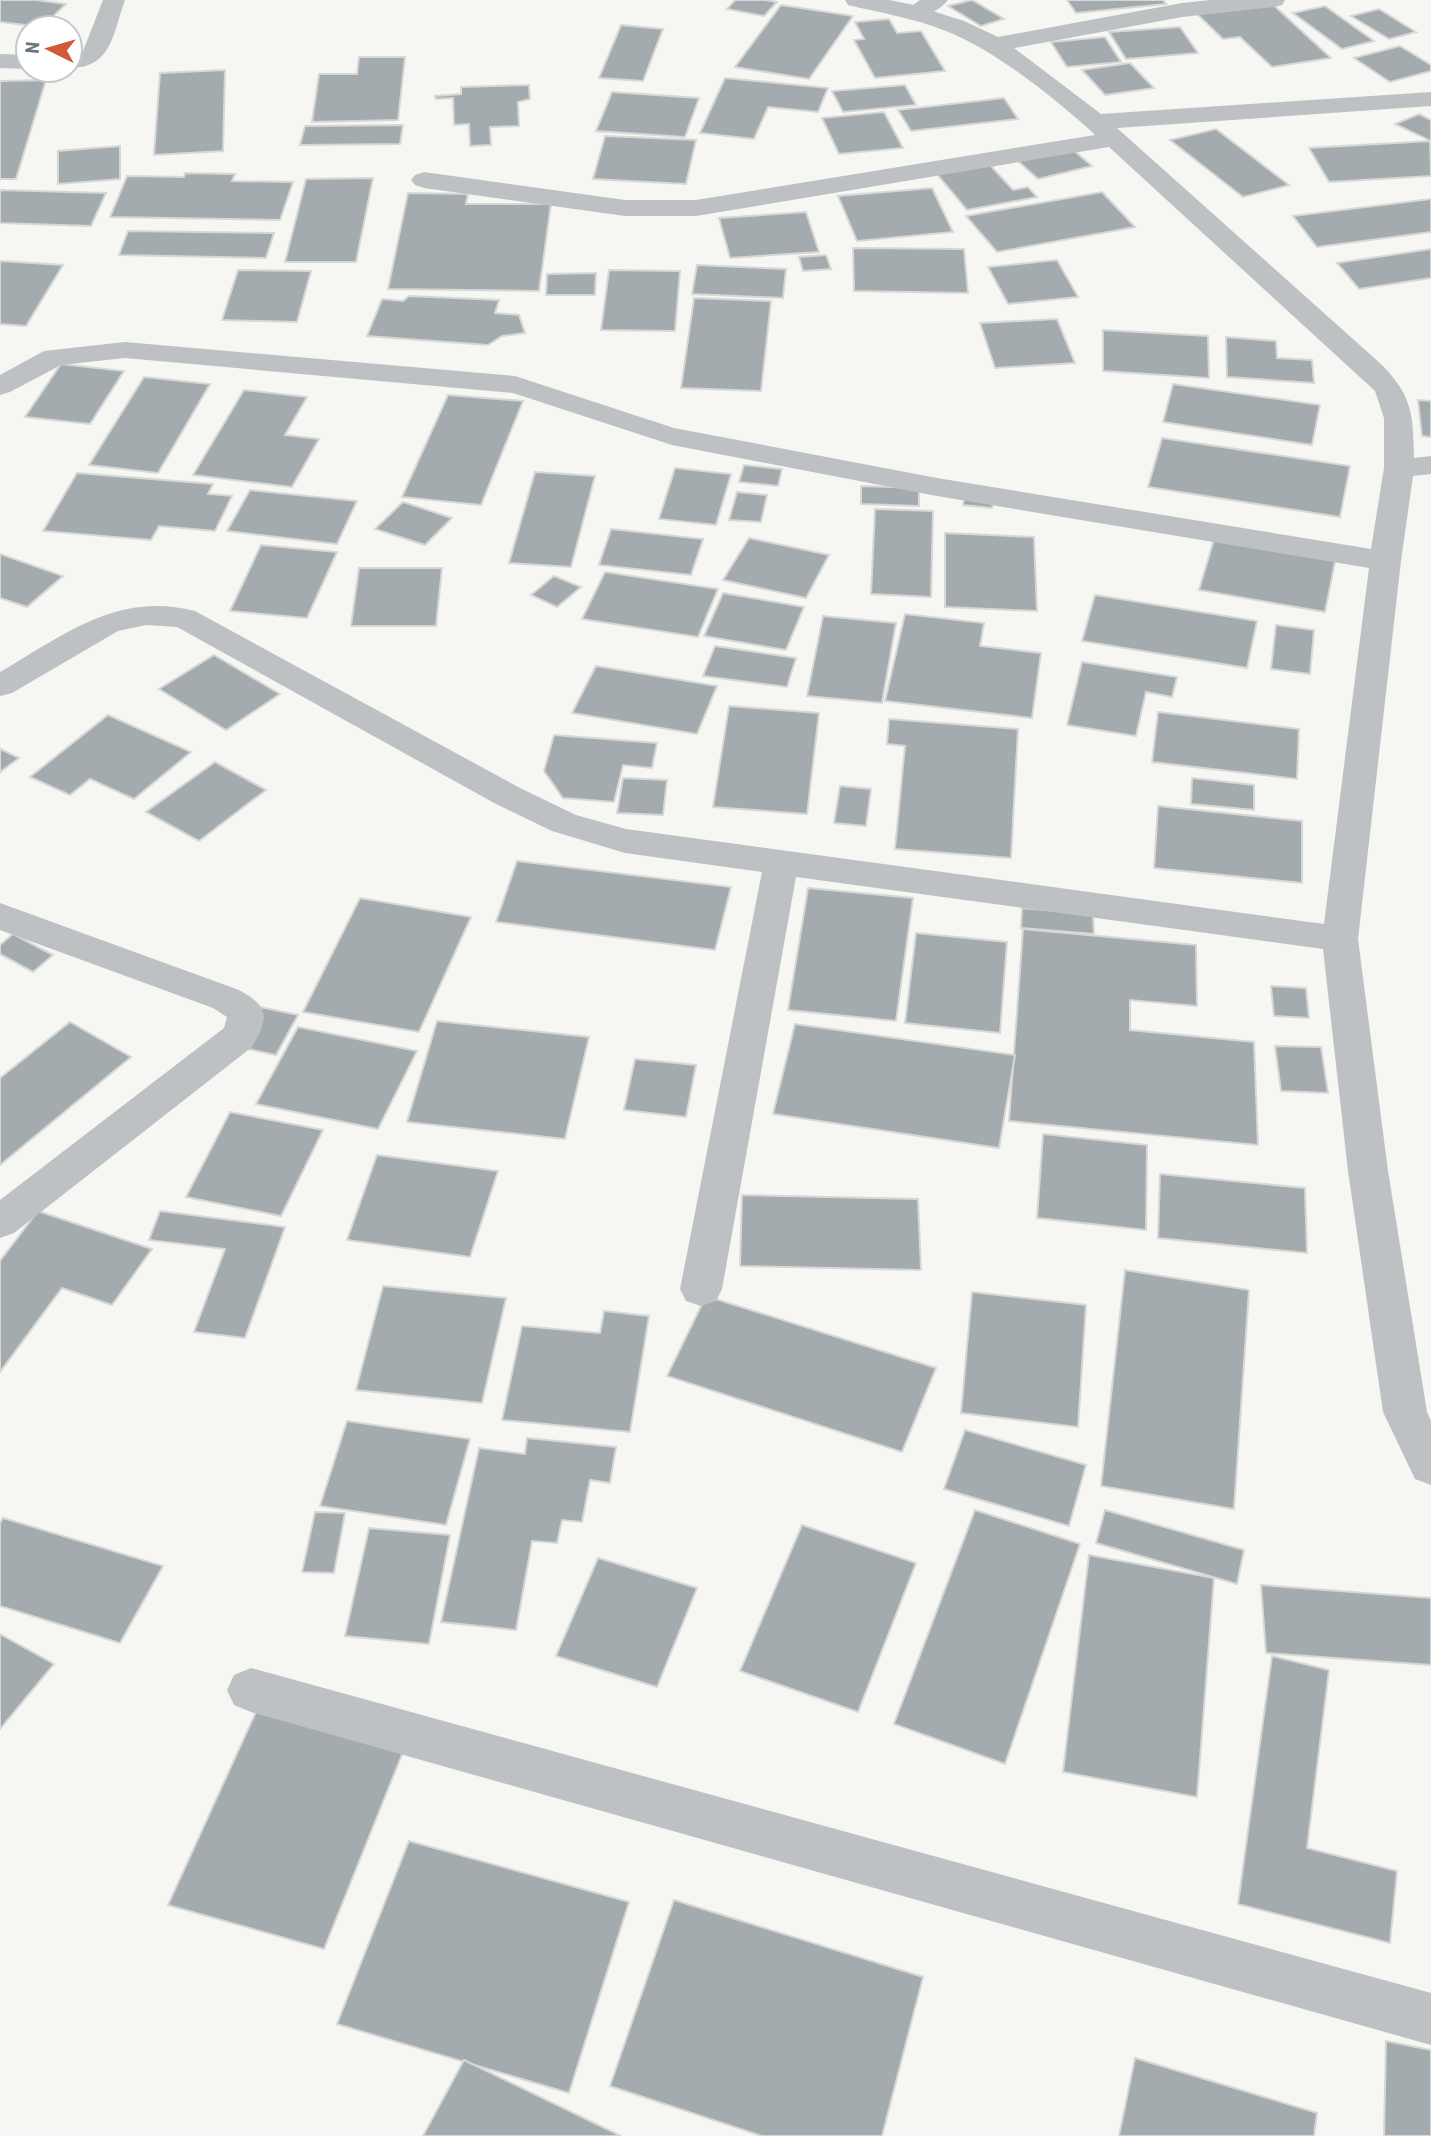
<svg xmlns="http://www.w3.org/2000/svg" width="1431" height="2136" font-family="'Roboto Condensed',sans-serif">
  <style>
    .building { fill: #a3abaf; stroke: #d7d7d6; stroke-width: 2 }
    .lines { fill: none; stroke-linecap: round; stroke-linejoin: round }
    .service { fill: #bdc1c4; fill-rule: evenodd }
    .minor { fill: #bdc1c4; fill-rule: evenodd }
  </style>
  <rect width="100%" height="100%" fill="#f6f6f3"/>
  <g class="building">
    <path d="M0,0H36L66,4L42,27L0,22Z"/>
    <path d="M735,0H765L777,2L764,16L727,9Z"/>
    <path d="M972,0L1004,19L981,26L948,6Z"/>
    <path d="M1067,0H1163L1166,4L1076,13Z"/>
    <path d="M1269,1L1331,58L1272,67L1240,37L1223,39L1195,12Z"/>
    <path d="M781,5L853,16L809,79L735,67Z"/>
    <path d="M1325,6L1374,41L1342,49L1293,13Z"/>
    <path d="M1379,9L1416,32L1389,39L1351,16Z"/>
    <path d="M889,19L897,33L921,31L945,71L875,78L854,40L864,39L855,22Z"/>
    <path d="M621,25L663,29L643,81L599,78Z"/>
    <path d="M1180,27L1198,53L1126,59L1109,32Z"/>
    <path d="M1105,37L1121,62L1067,67L1051,42Z"/>
    <path d="M1400,46L1431,65V71L1390,82L1354,58Z"/>
    <path d="M359,57H405L398,120L312,122L319,74H357Z"/>
    <path d="M1130,63L1154,88L1105,95L1082,70Z"/>
    <path d="M225,70L223,151L154,155L160,73Z"/>
    <path d="M725,78L828,88L818,112L768,107L754,139L700,133Z"/>
    <path d="M46,80L16,179H0V81Z"/>
    <path d="M529,85L530,99L518,102L519,126L490,127L491,145L470,146L469,124L454,125L453,98L436,99L435,96L461,94V87Z"/>
    <path d="M905,85L916,105L843,112L832,91Z"/>
    <path d="M612,92L699,98L685,137L596,131Z"/>
    <path d="M1004,98L1018,119L911,131L898,110Z"/>
    <path d="M884,112L903,148L839,154L822,118Z"/>
    <path d="M1419,114L1431,120V141L1395,124Z"/>
    <path d="M403,125L400,144L300,145L305,126Z"/>
    <path d="M1216,129L1289,185L1243,197L1170,140Z"/>
    <path d="M605,136L696,140L686,184L593,179Z"/>
    <path d="M1430,141L1431,176L1329,182L1309,148Z"/>
    <path d="M120,146V179L58,184V151Z"/>
    <path d="M1072,149L1092,166L1038,179L1018,161Z"/>
    <path d="M989,164L1013,190L1028,187L1037,197L967,210L936,173Z"/>
    <path d="M185,173L235,174L232,181L293,182L280,220L110,217L127,176L184,177Z"/>
    <path d="M373,178L356,262H285L306,179Z"/>
    <path d="M932,188L953,232L857,241L838,196Z"/>
    <path d="M0,190L106,193L91,226L0,223Z"/>
    <path d="M1102,192L1135,227L997,252L966,216Z"/>
    <path d="M408,193L468,194L466,204H551L539,291L388,289Z"/>
    <path d="M1431,199V232L1317,247L1293,216Z"/>
    <path d="M806,212L819,252L730,258L719,218Z"/>
    <path d="M128,231L274,233L266,258L119,255Z"/>
    <path d="M853,248L964,249L968,293L854,291Z"/>
    <path d="M1431,249V278L1359,289L1337,263Z"/>
    <path d="M826,255L831,269L803,271L799,257Z"/>
    <path d="M1057,260L1078,297L1008,304L988,267Z"/>
    <path d="M0,261L63,265L26,326L0,324Z"/>
    <path d="M697,265L786,269L783,298L692,294Z"/>
    <path d="M238,270L311,271L297,322L222,320Z"/>
    <path d="M609,270L680,271L675,331L601,330Z"/>
    <path d="M596,273L595,295H546L547,274Z"/>
    <path d="M409,296L499,300L495,313L519,315L525,333L502,336L488,345L367,336L382,299L403,301Z"/>
    <path d="M694,298L771,301L761,391L681,388Z"/>
    <path d="M1057,319L1075,363L995,368L980,323Z"/>
    <path d="M1103,330L1208,336L1209,378L1103,371Z"/>
    <path d="M1226,337L1276,341L1277,358L1312,360L1314,383L1227,377Z"/>
    <path d="M61,364L124,371L90,424L25,417Z"/>
    <path d="M144,377L210,384L158,473L89,465Z"/>
    <path d="M1173,384L1320,405L1312,445L1163,422Z"/>
    <path d="M244,390L307,397L285,435L319,439L292,487L193,475Z"/>
    <path d="M448,395L523,401L481,505L402,497Z"/>
    <path d="M1418,400L1431,401V437L1422,436Z"/>
    <path d="M1162,438L1350,466L1340,517L1148,487Z"/>
    <path d="M744,465L782,469L778,486L739,482Z"/>
    <path d="M675,468L731,474L716,525L659,519Z"/>
    <path d="M535,472L595,476L571,567L509,563Z"/>
    <path d="M77,473L213,484L208,494L232,496L215,531L159,526L151,540L43,531Z"/>
    <path d="M861,486L919,488V506L861,504Z"/>
    <path d="M250,490L357,501L337,544L227,531Z"/>
    <path d="M737,492L767,495L761,522L729,520Z"/>
    <path d="M965,494L994,497L992,508L963,505Z"/>
    <path d="M403,502L452,518L425,545L375,529Z"/>
    <path d="M875,509L933,511L931,597L871,594Z"/>
    <path d="M611,529L703,539L691,575L599,565Z"/>
    <path d="M945,533L1034,537L1037,611L945,607Z"/>
    <path d="M1215,536L1336,557L1325,612L1199,590Z"/>
    <path d="M749,538L829,555L806,598L723,580Z"/>
    <path d="M261,545L337,552L307,618L230,611Z"/>
    <path d="M0,554L63,576L27,607L0,598Z"/>
    <path d="M359,568H442L436,626H351Z"/>
    <path d="M605,572L718,589L698,637L582,619Z"/>
    <path d="M554,576L581,587L557,607L531,595Z"/>
    <path d="M723,593L804,607L786,650L704,636Z"/>
    <path d="M1095,595L1257,621L1247,668L1082,641Z"/>
    <path d="M905,614L984,623L980,646L1041,653L1032,718L885,701Z"/>
    <path d="M823,616L896,623L882,703L807,696Z"/>
    <path d="M1276,625L1314,630L1310,674L1271,669Z"/>
    <path d="M715,646L796,658L787,687L703,676Z"/>
    <path d="M214,655L280,694L226,730L159,689Z"/>
    <path d="M1082,662L1177,677L1172,697L1146,692L1136,736L1067,725Z"/>
    <path d="M596,666L717,686L697,734L572,713Z"/>
    <path d="M729,706L819,713L807,814L713,807Z"/>
    <path d="M1158,712L1299,729L1297,779L1152,762Z"/>
    <path d="M108,715L191,752L134,799L90,779L70,795L30,777Z"/>
    <path d="M889,719L1018,729L1011,858L895,849L905,746L887,744Z"/>
    <path d="M554,735L657,743L652,768L623,765L614,802L563,798L544,771Z"/>
    <path d="M0,749L19,758L0,772Z"/>
    <path d="M215,762L266,790L199,841L146,812Z"/>
    <path d="M623,778L667,780L663,815L617,813Z"/>
    <path d="M1192,778L1254,785V810L1191,804Z"/>
    <path d="M840,786L871,789L866,826L834,823Z"/>
    <path d="M1158,806L1302,821V883L1154,868Z"/>
    <path d="M517,861L731,887L715,950L496,922Z"/>
    <path d="M808,888L913,898L896,1021L788,1010Z"/>
    <path d="M360,898L471,917L419,1032L303,1012Z"/>
    <path d="M1022,908L1093,914L1094,934L1021,928Z"/>
    <path d="M1023,929L1196,945L1197,1006L1130,1000V1030L1254,1042L1258,1145L1009,1121Z"/>
    <path d="M916,933L1007,942L1000,1033L905,1023Z"/>
    <path d="M13,934L53,955L33,972L0,954V945Z"/>
    <path d="M1271,986L1306,988L1309,1018L1274,1016Z"/>
    <path d="M260,1007L298,1015L276,1055L235,1046Z"/>
    <path d="M437,1021L589,1037L565,1139L407,1122Z"/>
    <path d="M70,1022L131,1057L0,1165V1078Z"/>
    <path d="M795,1024L1015,1055L999,1148L773,1114Z"/>
    <path d="M298,1027L417,1051L378,1129L256,1104Z"/>
    <path d="M1275,1046L1321,1047L1328,1093L1281,1091Z"/>
    <path d="M635,1059L696,1065L686,1117L624,1110Z"/>
    <path d="M230,1112L323,1130L281,1216L186,1197Z"/>
    <path d="M1043,1134L1147,1145L1146,1230L1037,1218Z"/>
    <path d="M377,1155L498,1171L470,1257L347,1240Z"/>
    <path d="M1160,1174L1305,1188L1307,1253L1158,1238Z"/>
    <path d="M742,1195L918,1199L921,1270L740,1266Z"/>
    <path d="M38,1211L152,1249L112,1305L62,1288L0,1372V1261Z"/>
    <path d="M160,1211L285,1227L245,1338L194,1332L225,1249L149,1240Z"/>
    <path d="M1125,1270L1249,1290L1234,1509L1101,1486Z"/>
    <path d="M383,1286L506,1298L482,1403L356,1390Z"/>
    <path d="M972,1292L1086,1305L1078,1427L961,1413Z"/>
    <path d="M706,1296L936,1368L902,1452L667,1376Z"/>
    <path d="M604,1311L649,1316L630,1432L502,1420L522,1326L600,1333Z"/>
    <path d="M347,1421L470,1439L446,1525L320,1506Z"/>
    <path d="M965,1430L1086,1465L1069,1526L944,1489Z"/>
    <path d="M527,1438L616,1447L610,1483L590,1480L582,1522L562,1520L557,1543L532,1541L516,1630L441,1622L479,1448L525,1454Z"/>
    <path d="M975,1510L1080,1544L1005,1764L894,1724Z"/>
    <path d="M1105,1510L1244,1550L1237,1584L1096,1543Z"/>
    <path d="M315,1512L345,1513L334,1573L302,1572Z"/>
    <path d="M3,1518L163,1566L120,1643L0,1606V1523Z"/>
    <path d="M802,1525L916,1563L858,1712L740,1671Z"/>
    <path d="M369,1528L450,1535L429,1644L345,1636Z"/>
    <path d="M1089,1555L1214,1578L1197,1797L1063,1772Z"/>
    <path d="M598,1558L697,1588L657,1687L556,1656Z"/>
    <path d="M1261,1585L1431,1598V1665L1266,1653Z"/>
    <path d="M0,1634L54,1664L0,1729Z"/>
    <path d="M1272,1656L1329,1670L1307,1848L1397,1871L1390,1943L1238,1904Z"/>
    <path d="M256,1712L403,1752L324,1949L168,1905Z"/>
    <path d="M409,1841L629,1902L569,2093L337,2024Z"/>
    <path d="M674,1900L923,1977L882,2136H762L610,2086Z"/>
    <path d="M1386,2041L1431,2050V2136H1384Z"/>
    <path d="M1135,2058L1317,2113L1314,2136H1119Z"/>
    <path d="M464,2060L621,2136H423Z"/>
  </g>
  <g class="lines">
    <path class="service" d="M920,0H948C940,11 920,20 906,17L903,12Z"/>
    <g class="minor">
      <path d="M103,0H125C113,33 112,68 70,68V54L83,51Z"/>
      <path d="M845,0H889L914,5L964,21L998,37L1182,3L1210,0H1285L1282,5L1274,7L1182,17L1014,48L1101,114L1431,92V106L1117,128L1382,365C1413,397 1413,415 1414,458L1431,456V474L1413,476L1401,561L1358,939L1388,1171L1427,1412L1431,1421V1485L1415,1479L1383,1412L1348,1171L1323,949L796,877L722,1289L716,1301L701,1306L686,1301L680,1289L762,872L625,853L552,831L496,804L177,627L146,625L118,631L12,693L0,696V672C64,635 117,591 195,611L520,788L576,815L626,829L1324,924L1369,568L937,496L672,445L513,393L125,358L61,365L10,392L0,395V375L44,351L125,342L515,376L674,428L937,478L1371,549L1384,468V418L1375,391L1109,147L696,216H625L424,188L415,185L411,180L415,175L424,172L625,200H696L1095,135C1058,100 993,49 946,31C914,18 881,13 848,5Z"/>
      <path d="M0,54L28,55V69L0,68Z"/>
      <path d="M0,903L239,990C270,1007 269,1017 252,1047L14,1233L0,1238V1200L224,1028L227,1017L213,1008L0,930Z"/>
      <path d="M251,1668L1431,1993V2045L251,1712L234,1705L227,1690L234,1675Z"/>
    </g>
  </g>
  <g transform="translate(49 49) rotate(275)"><circle r="33" fill="#ffffff" stroke="#c3c8cd" stroke-width="2"/>
  <path d="M0-5L12 26L0 18L-12 26Z" fill="#d35a36"/>
  <text y="-10" font-size="19" font-weight="bold" text-anchor="middle" fill="#687681">N</text>
  </g>
</svg>
